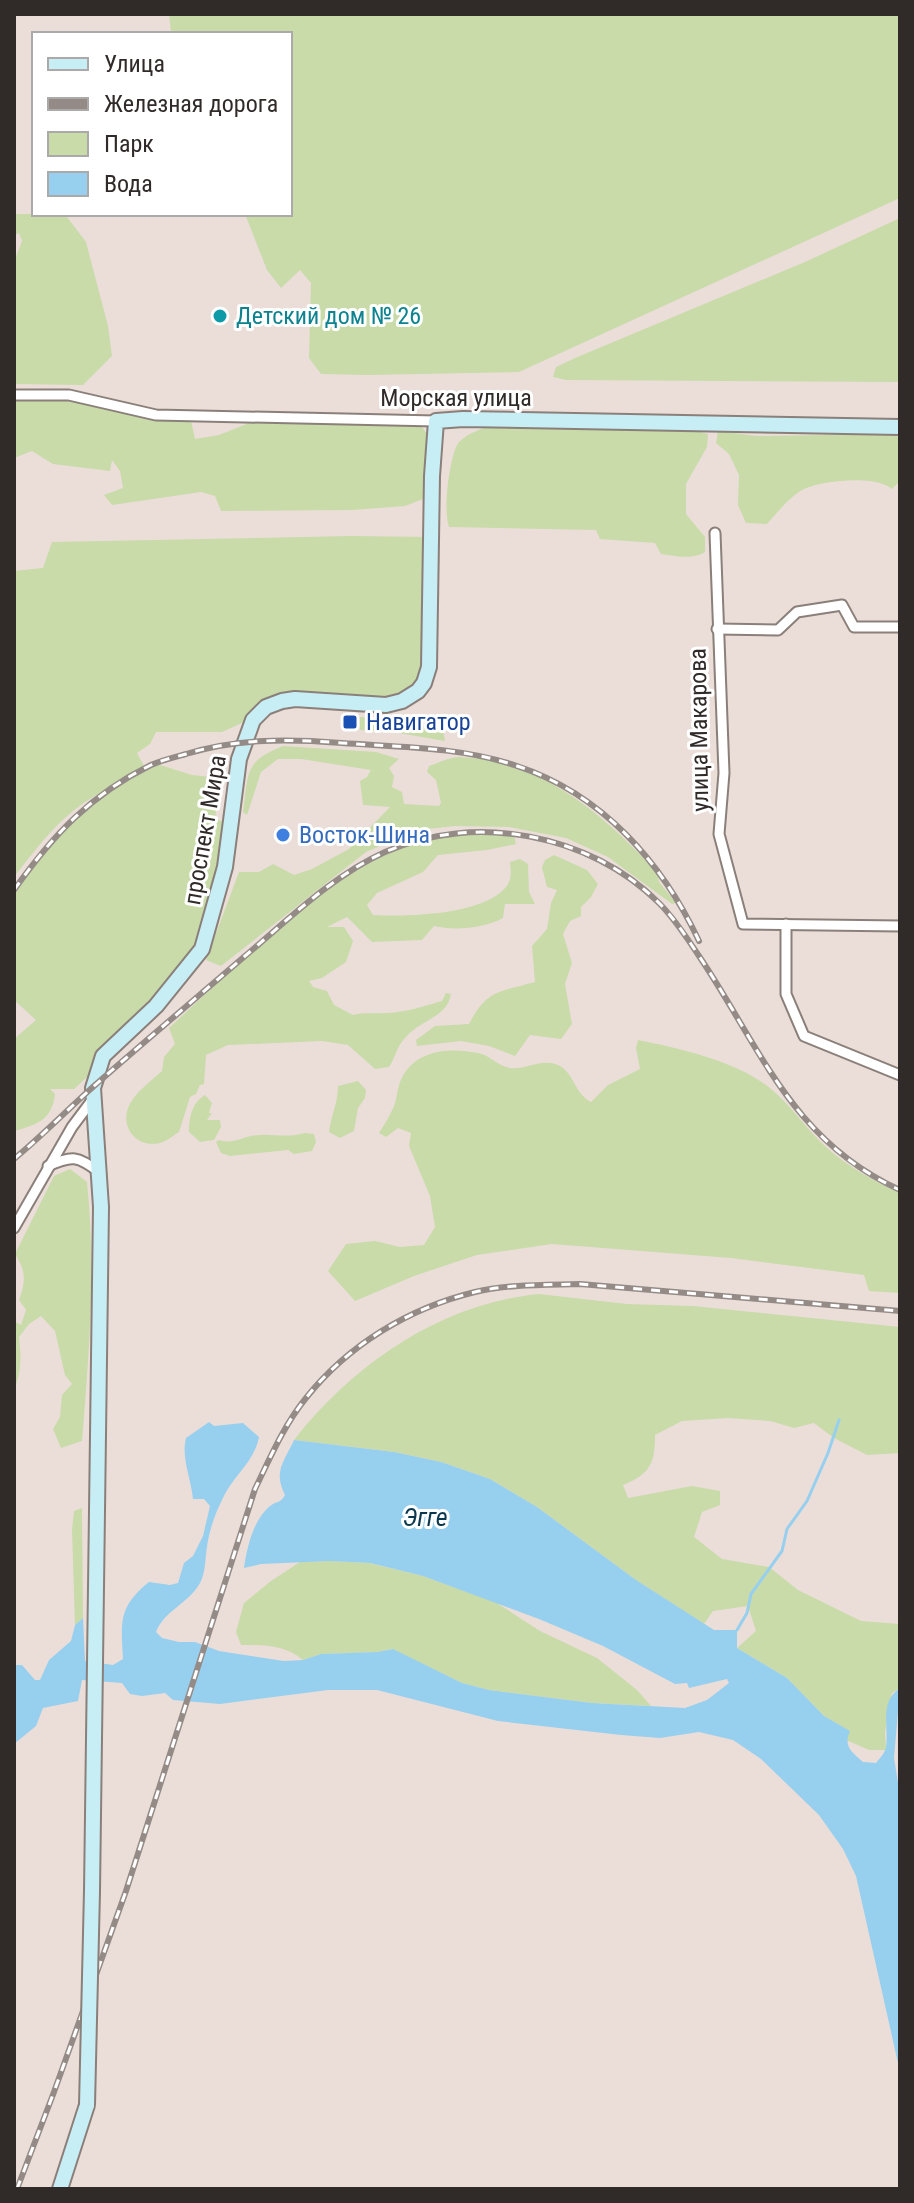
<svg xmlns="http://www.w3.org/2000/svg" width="914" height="2203" font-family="'Roboto Condensed',sans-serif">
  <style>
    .green { fill: #c8dba9 }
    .water { fill: #97cfef }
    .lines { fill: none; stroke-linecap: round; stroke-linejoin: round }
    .stream { stroke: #97cfef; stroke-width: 3 }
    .street-casing { stroke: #8b7f7a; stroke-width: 13 }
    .secondary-casing { stroke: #8b7f7a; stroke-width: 18 }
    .street { stroke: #fff; stroke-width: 9 }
    .secondary { stroke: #c7eef5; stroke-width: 14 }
    .rail-casing { stroke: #948b87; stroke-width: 6 }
    .rail { stroke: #fff; stroke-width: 3; stroke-dasharray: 9; stroke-linecap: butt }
    .secondary-bridge-casing { stroke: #8b7f7a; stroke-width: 18; stroke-linecap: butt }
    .secondary-bridge { stroke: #c7eef5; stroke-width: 14 }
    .culture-dot { fill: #0f9aa8; stroke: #fff; stroke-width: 3 }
    .transit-dot { fill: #1a4fb4; stroke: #fff; stroke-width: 3 }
    .shop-dot { fill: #3f7fe0; stroke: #fff; stroke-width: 3 }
    .labels { text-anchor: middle; stroke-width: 6; stroke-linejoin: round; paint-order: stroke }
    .culture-label { font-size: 24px; fill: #0d838f; stroke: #fff; text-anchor: start }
    .street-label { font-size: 24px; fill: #302b29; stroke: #fff }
    .transit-label { font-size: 24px; fill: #164399; stroke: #fff; text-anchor: start }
    .shop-label { font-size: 24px; fill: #366cbe; stroke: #fff; text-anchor: start }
    .water-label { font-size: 26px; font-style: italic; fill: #0a394f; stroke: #fff }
  </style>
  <rect width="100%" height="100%" fill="#ebded9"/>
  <g class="green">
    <path d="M169,14H900V198L519,372L368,375L321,374L309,358L311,283L300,270L281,288L267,270L245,214H290V34H166L171,32Z"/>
    <path d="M14,214H53L67,217L86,242L108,326L112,356L83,385L14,384V262L22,241L19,233L14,235Z"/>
    <path d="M900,218V382L566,380L553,377L556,367L575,358L805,262Z"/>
    <path d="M14,395H69L156,415L190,416L195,439L219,435L264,417L418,420L433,444L431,496L405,506L353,510L221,511L215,496L201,492L112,505L104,495L123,488L120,471L112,460L110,471L53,464L32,451L14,458Z"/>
    <path d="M496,424L686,428L708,434L707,447L686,484V514L705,537V552C693,560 675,556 661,554L655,543L600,539L596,530L449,527C443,511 449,461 457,445C464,434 483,428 496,424Z"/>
    <path d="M718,431L756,436L894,434L900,438V481L892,489C876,475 824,480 804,489C790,496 777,513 767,524L746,523L738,505L739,475L729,454L716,443Z"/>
    <path d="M352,536L431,537L429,667L402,701L295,699L222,732H156L150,744L137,753L145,768L154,763L192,775L221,778L215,818L231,826L208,935L99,1066L74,1089H50L55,1094C52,1120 37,1125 14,1131V1039L36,1020L14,1000V890L58,832L105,791C65,809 40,844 14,877V571L43,568L52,542Z"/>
    <path d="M359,717L381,718L443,730L445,741L393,732L360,730Z"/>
    <path d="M283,746L376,752L399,759L389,768L394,776L392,787L402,792L404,804L439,806L441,803L436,780L427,772L429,766C438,763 450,757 459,757C540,759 607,817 658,874L659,882L676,903L672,904L608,857L566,838L509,827L456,826L418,830L366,852L221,966L206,960L239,872H259L273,864L294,875L312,869L349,849L390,807L363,805L360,781L367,777L371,770L301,759H278L261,772L247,815L243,812C249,773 243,762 283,746Z"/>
    <path d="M498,834L514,836L516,844L487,850L438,855L423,872L377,893L367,905L373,915C407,917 483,915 506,887C512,880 511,871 510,862L520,859L528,864L529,892L535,904H505L503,918C485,928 454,931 434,926L422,940L372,942L347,917L327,927H344L353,941L346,962L322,978L309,981L313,987L327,991L334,1005L353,1015C364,1012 373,1014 385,1013C404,1013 424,1006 442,1001L446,993L451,994C447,1018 421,1019 405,1038C396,1047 396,1057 389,1067L375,1069L348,1045L322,1041L228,1045L206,1055L204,1084L200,1085L196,1094L190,1097L179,1132C174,1135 168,1140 163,1142C141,1150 120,1131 128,1108C134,1093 151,1081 162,1071L164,1057L175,1044L169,1028C239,964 333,865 425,840C448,834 474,835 498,834Z"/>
    <path d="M554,855L587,870L598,884L591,897L581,907V916L570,921L563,934L572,963L565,984L572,1024L561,1039L530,1035L515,1056L489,1046L461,1041L417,1046L416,1040L435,1026L469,1024C487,989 500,992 535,982L532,946L547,929L551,903L557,890L547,887L542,867L545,860Z"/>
    <path d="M638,1040C678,1048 732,1060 766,1085C789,1102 805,1128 826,1147C847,1166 875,1182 900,1193V1293L869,1291L864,1275L731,1258L552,1244L477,1255L414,1276L355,1301L328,1271L346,1244L375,1241L400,1247L424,1245L435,1227L430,1196L409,1146L411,1133L398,1128L386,1137L379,1133C384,1125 390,1116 394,1106C397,1099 397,1090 400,1082C413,1050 448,1047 478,1053C489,1055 496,1064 506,1067C522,1073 542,1056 560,1066C575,1075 574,1093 591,1102L608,1085L640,1069L636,1048Z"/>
    <path d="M358,1081L366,1090L365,1098L358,1108L354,1131L340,1138L329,1132C331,1115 338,1103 338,1086Z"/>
    <path d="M205,1095L212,1103L209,1113H212L207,1120H220L221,1127L214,1140L200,1142L189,1132C189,1117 192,1103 205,1095Z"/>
    <path d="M304,1133L314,1134L316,1142L312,1151L294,1154L288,1150L230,1156L221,1153L216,1142L219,1140C232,1144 238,1139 251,1136C269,1132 287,1139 304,1133Z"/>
    <path d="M70,1169L87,1182C96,1268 89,1355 82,1441L61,1448L53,1429L60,1417L62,1395L72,1384L65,1375L55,1331L41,1316L29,1324L19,1337C21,1356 22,1371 14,1390V1321L21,1325L26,1310L19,1300C26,1281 26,1271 15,1254L54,1176Z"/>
    <path d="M539,1294L627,1304L693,1306L900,1327V1453L867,1455L834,1438L814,1423L794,1428L770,1421L728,1418L682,1421L655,1435C655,1464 650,1474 623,1485L628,1498L692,1486L720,1491V1505L702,1512L694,1537L722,1559L769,1567L798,1590L861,1621L900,1624V1688L892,1693L885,1732L886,1750H869L846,1740L849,1731L824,1716L787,1678L737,1648L756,1631L748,1606L713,1611L704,1624L636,1580L537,1507L490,1479L441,1462L394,1452L294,1440C353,1364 442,1303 539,1294Z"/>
    <path d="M82,1508L83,1618L75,1625L72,1530L74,1511Z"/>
    <path d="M330,1561L369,1563L423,1576L497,1603L540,1631L597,1658L637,1690L651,1706L592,1703L489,1690L462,1683L392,1649L377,1652L321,1654L303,1660C285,1645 264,1645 241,1645L236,1632L244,1603L271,1581L300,1562Z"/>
  </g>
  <path class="water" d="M209,1422L214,1426L243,1423L259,1437C254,1463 232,1476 222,1500C215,1514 209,1531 207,1547C205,1558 206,1572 200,1583C189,1603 164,1611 156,1632L162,1638L179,1642H195L219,1651L284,1661L303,1660L321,1654L377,1652L393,1649L462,1683L489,1690L592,1703L685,1708L707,1700L729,1683L727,1679L689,1688L687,1683L675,1684L603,1646L539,1619L423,1576L370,1563L330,1561L261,1564L244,1568C247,1548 253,1520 270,1506C276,1501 281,1503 285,1495C273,1471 284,1462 294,1440L394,1452L441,1462L490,1479L537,1507L636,1580L714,1630H737V1648L787,1678L824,1716L850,1731C843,1747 852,1752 863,1762L876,1763C880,1758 885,1753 886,1747C889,1725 879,1702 900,1688L894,1758L900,1795V2072L856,1876L843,1849L819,1815L761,1759L733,1740L699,1732L660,1738L621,1735L498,1721L377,1690H328L220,1704L173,1700L165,1693L142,1696L130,1694L122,1683L82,1680L78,1701L43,1708L36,1726L14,1744V1665H22L35,1680H40L49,1660L71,1641L75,1625L83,1618L85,1661L113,1665L123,1659C121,1622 118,1607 149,1582L170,1585L178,1583L184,1563L193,1556L203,1536L210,1506L204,1499H193C191,1478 181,1458 186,1438Z"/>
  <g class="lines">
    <path class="stream" d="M737,1630L747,1613L751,1594L782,1551L787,1529L807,1501L828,1453L839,1420"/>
    <g class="street-casing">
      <g id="street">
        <path d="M14,395H69L156,415L436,421"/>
        <path d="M715,533L724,773L719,834L743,924L900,926"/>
        <path d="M717,629L778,630L797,612L842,605L854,627H900"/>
        <path d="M786,924V994L804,1036L900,1075"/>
        <path d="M48,1166C72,1155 78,1156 99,1172"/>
        <path d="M14,1228L72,1127L93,1099"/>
      </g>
    </g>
    <g class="secondary-casing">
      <g id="secondary">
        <path d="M92,1891L101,1207L93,1088L103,1056L156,1006L202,949L225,867L239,759L253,720L266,707L282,701L295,699L386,705L402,701L418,691L424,683L429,667L432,476L436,421L463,419L900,427"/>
        <path d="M60,2189L87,2105"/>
      </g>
    </g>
    <use href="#street" class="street"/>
    <use href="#secondary" class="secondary"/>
    <g class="rail-casing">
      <g id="rail">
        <path d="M14,890C53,835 90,795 151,765C162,760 175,757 186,754C238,738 289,739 342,743C400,747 462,747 517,766C602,794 662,862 699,941"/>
        <path d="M14,1159C42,1136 67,1110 94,1086C144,1042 195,999 245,956C289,919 332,876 385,852C475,812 590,834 659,903C675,919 687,938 699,956C761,1048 791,1140 900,1190"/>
        <path d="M17,2189L54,2092L126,1891L255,1489C270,1458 284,1425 306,1398C348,1345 409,1308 475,1292C509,1284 545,1285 580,1284L900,1311"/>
      </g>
    </g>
    <use href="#rail" class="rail"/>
    <g class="secondary-bridge-casing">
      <path id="secondary-bridge" d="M87,2105L92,1891"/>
    </g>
    <use href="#secondary-bridge" class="secondary-bridge"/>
  </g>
  <circle class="culture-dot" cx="220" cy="316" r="8"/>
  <rect class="transit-dot" x="342" y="714" width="16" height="16" rx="4"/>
  <circle class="shop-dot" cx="283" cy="835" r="8"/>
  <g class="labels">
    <g class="culture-label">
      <text x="236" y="324">Детский дом № 26</text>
    </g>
    <g class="street-label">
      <text x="456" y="406">Морская улица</text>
      <text transform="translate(699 730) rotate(-91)" y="8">улица Макарова</text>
      <text transform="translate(205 830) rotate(-80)" y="8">проспект Мира</text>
    </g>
    <g class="transit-label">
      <text x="366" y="730">Навигатор</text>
    </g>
    <g class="shop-label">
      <text x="299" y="843">Восток-Шина</text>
    </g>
    <g class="water-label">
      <text x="425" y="1526">Эгге</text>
    </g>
  </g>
  <rect width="914" height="2203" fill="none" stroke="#302b29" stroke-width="32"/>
  <rect x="32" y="32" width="260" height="184" fill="#ffffff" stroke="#acaaa9" stroke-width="2"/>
  <rect x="48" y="58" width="40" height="12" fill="#c7eef5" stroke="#acaaa9" stroke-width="2"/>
  <text x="104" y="72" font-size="24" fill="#302b29">Улица</text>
  <rect x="48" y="98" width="40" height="12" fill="#948b87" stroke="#acaaa9" stroke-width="2"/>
  <text x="104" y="112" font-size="24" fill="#302b29">Железная дорога</text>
  <rect x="48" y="132" width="40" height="24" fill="#c8dba9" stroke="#acaaa9" stroke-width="2"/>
  <text x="104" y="152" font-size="24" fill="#302b29">Парк</text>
  <rect x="48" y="172" width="40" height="24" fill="#97cfef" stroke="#acaaa9" stroke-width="2"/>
  <text x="104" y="192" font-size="24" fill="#302b29">Вода</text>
</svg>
